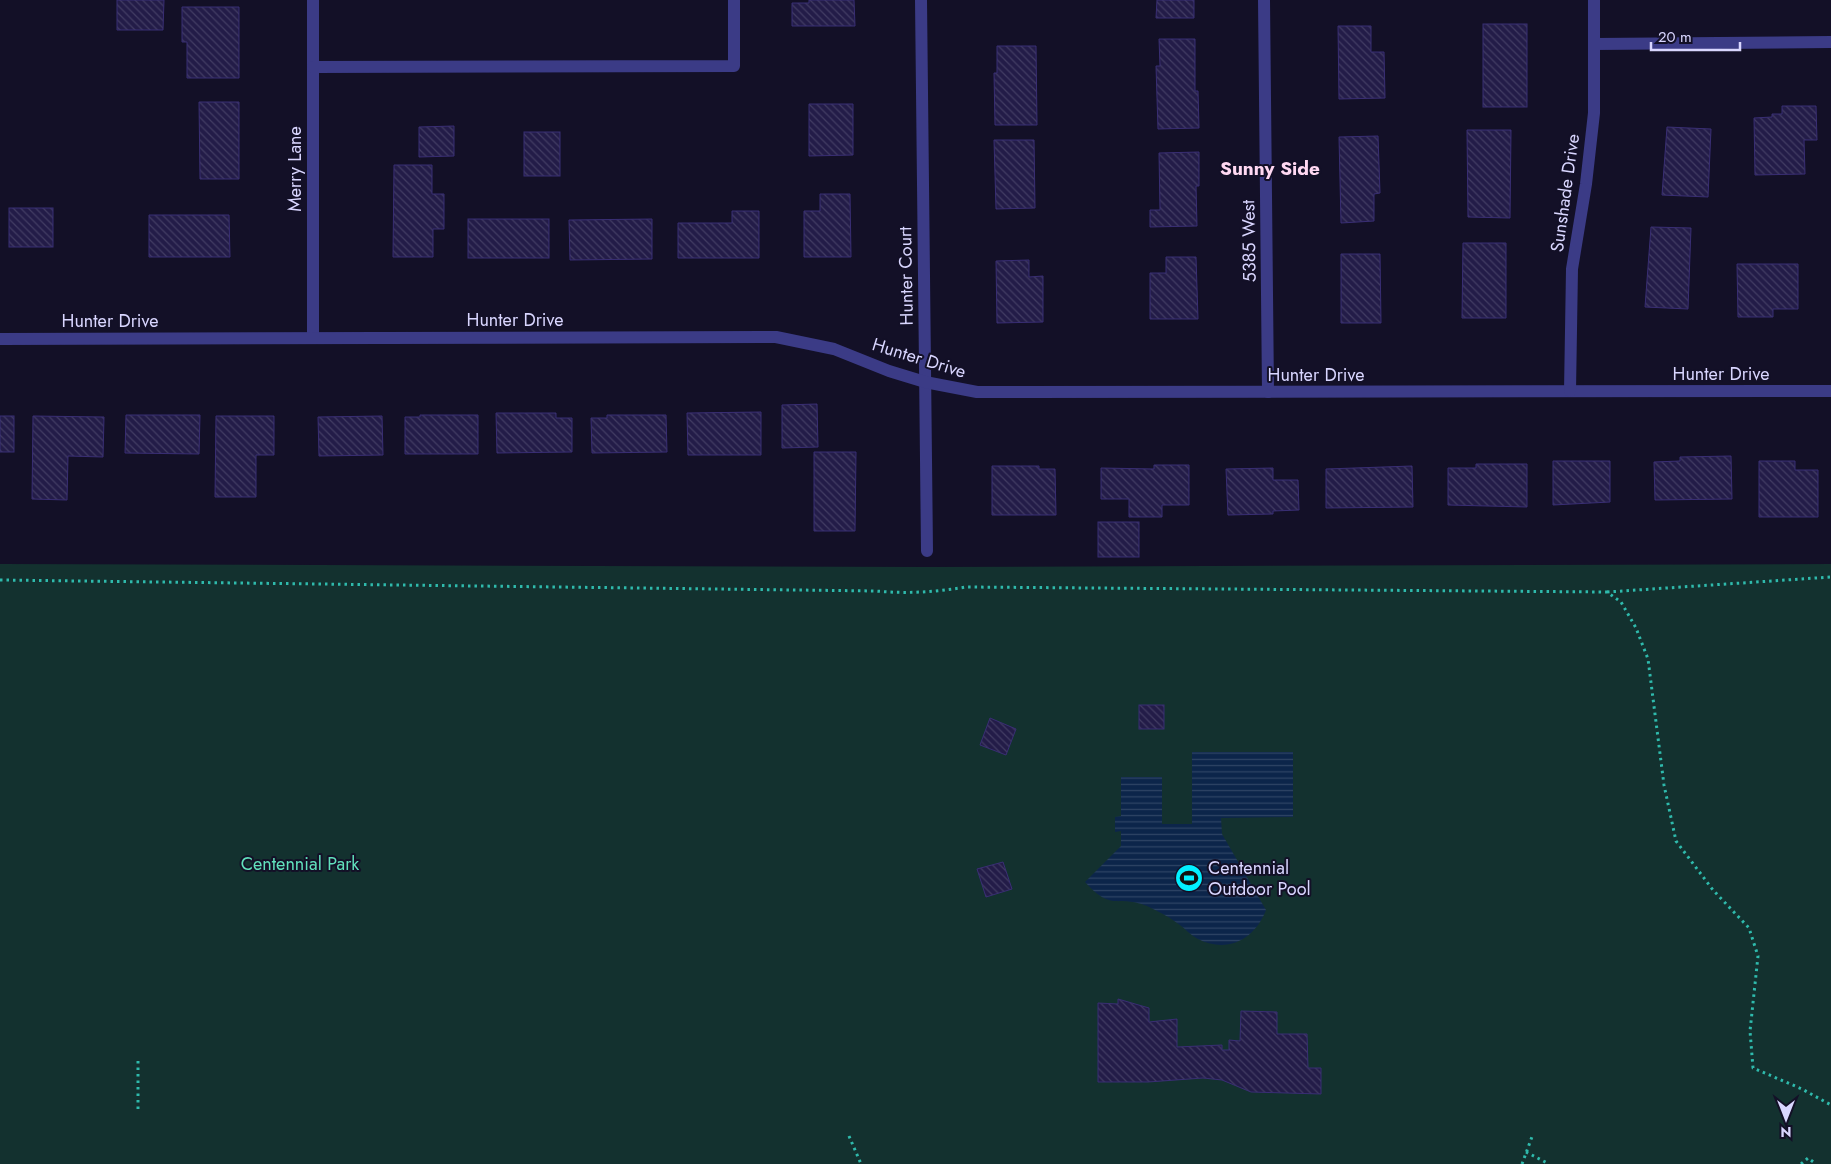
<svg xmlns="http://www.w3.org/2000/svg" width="1831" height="1164" font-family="Jost,sans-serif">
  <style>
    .park { fill: #13312f }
    .water { fill: url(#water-rules) }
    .building { fill: url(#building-back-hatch); stroke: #392e74 }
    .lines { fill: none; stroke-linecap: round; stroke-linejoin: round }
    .path { stroke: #2fbaac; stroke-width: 3; stroke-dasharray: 2.5 4; stroke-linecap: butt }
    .minor { stroke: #3b3b86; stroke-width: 12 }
    .labels { text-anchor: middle; stroke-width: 4; stroke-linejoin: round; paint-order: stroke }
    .street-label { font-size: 18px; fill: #d9d6ff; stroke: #131027 }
    .park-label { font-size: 18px; fill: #61e0bc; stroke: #131027 }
    .poi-label { font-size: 18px; fill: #d9d6ff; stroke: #131027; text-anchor: start }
    .neighbourhood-label { font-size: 19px; font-weight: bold; fill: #ffd8f2; stroke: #131027 }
  </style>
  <defs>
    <pattern id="water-rules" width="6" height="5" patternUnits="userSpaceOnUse" patternTransform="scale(1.25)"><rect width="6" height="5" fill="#0c254a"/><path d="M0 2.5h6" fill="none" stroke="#2f4465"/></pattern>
    <pattern id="building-back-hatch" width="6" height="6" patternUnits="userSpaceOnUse" patternTransform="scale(1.25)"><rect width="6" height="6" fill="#231c48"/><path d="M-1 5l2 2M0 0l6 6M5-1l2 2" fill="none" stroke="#423c63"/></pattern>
  </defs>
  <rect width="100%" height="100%" fill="#131027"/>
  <path class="park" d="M0,564L927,567L1831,564V1164H0Z"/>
  <path class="water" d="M1192,752H1293V817L1221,818L1222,834L1266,910C1255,939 1228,954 1198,939C1190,935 1185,928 1177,923C1168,916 1157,911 1147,906C1117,894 1113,913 1085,882L1121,846V831L1115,832V817L1121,816V777H1162V824H1192Z"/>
  <g class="building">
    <path d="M117,0H164L163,30H117Z"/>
    <path d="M809,0H854L855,26H792V3H809Z"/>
    <path d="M1157,0H1194V18H1156Z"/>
    <path d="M182,7H239V78H187V42H182Z"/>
    <rect x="1483" y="24" width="44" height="83"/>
    <path d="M1338,26H1371V52H1384L1385,98L1339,99Z"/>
    <path d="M1159,39H1195V91H1198L1199,128L1158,129L1156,66H1160Z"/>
    <path d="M997,46H1036L1037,125H995L994,73H997Z"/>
    <path d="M199,102H239V179H200Z"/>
    <path d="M809,104H853V155L809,156Z"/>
    <path d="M1782,106H1816L1817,140H1804L1805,174L1755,175L1754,118L1772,117V114H1782Z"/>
    <path d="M454,126V156L419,157V127Z"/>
    <path d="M1667,127L1711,129L1708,197L1662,195Z"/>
    <path d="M1467,130H1511L1510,218L1468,217Z"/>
    <rect x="524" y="132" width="36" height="44"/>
    <path d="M1378,136L1380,193L1374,194V221L1341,223L1339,137Z"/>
    <path d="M994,140H1034L1035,208L996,209Z"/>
    <path d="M1199,152V186H1196L1197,226L1150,227V210H1160L1159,153Z"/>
    <path d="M394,165H432V194H444V229H433V257H393Z"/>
    <path d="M820,194H850L851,257H804V211H820Z"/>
    <rect x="9" y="208" width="44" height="39"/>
    <path d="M732,211H759V258H678V223H732Z"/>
    <path d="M149,215H229L230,257H149Z"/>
    <rect x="468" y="219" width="81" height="39"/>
    <path d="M652,219V259L570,260L569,220Z"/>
    <path d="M1651,227L1691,228L1688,309L1645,307Z"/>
    <path d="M1463,243H1506V318H1462Z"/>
    <path d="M1341,254H1380L1381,323H1341Z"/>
    <path d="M1166,257H1196L1198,319H1150V273H1166Z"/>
    <path d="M1029,260V277L1043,276V322L997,323L996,261Z"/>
    <path d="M1737,264H1798V309H1773V317H1738Z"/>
    <path d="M817,404L818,447L782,448V405Z"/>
    <path d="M761,412V455H688L687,413Z"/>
    <path d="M496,413H556V418H572V452L497,453Z"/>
    <path d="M126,415H200L199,454L125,453Z"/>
    <path d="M420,415H478V454H405V417H420Z"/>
    <path d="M607,415H666L667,452L592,453L591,418H607Z"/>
    <rect x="0" y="416" width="14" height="36"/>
    <path d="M33,416L104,417L103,457L68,456L67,500L32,499Z"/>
    <path d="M216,416H274V455H256V497H215Z"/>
    <path d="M382,416L383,455L319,456L318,417Z"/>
    <path d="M814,452H856L855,531H814Z"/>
    <path d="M1731,456L1732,499L1655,500L1654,462L1680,461V457Z"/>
    <path d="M1553,461H1610V502L1553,505Z"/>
    <path d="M1759,461H1795V470H1818V517H1759Z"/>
    <path d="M1476,464H1527V507L1448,505V468H1476Z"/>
    <path d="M1154,465H1189V505H1162V517H1129V499H1101V468L1154,469Z"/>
    <path d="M992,466H1039V469H1055L1056,515H992Z"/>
    <path d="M1412,466L1413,507L1326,508V469Z"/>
    <path d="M1273,468V480H1298L1299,510L1273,511V514L1228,515L1226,469Z"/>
    <rect x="1098" y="522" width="41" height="35"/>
    <rect x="1139" y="705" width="25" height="24"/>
    <path d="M990,718L1016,729L1006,755L980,745Z"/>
    <path d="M1003,862L1012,889L986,897L977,869Z"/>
    <path d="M1118,999L1149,1008V1022L1177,1019V1047L1222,1045V1050H1229V1040L1240,1041L1241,1011L1277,1012V1034H1307L1308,1068H1321V1094L1251,1092L1222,1080L1203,1078L1148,1082H1098V1003L1118,1004Z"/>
  </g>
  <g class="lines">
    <g class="path">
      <path d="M0,580L876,591C907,594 936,592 966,587L1607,592L1621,602L1636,628L1648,659L1664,785L1676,841L1713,890L1749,928L1758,956L1750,1031L1753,1068L1802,1089L1831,1105"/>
      <path d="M1607,592L1831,577"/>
      <path d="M138,1061V1110"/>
      <path d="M849,1136L861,1164"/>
      <path d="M1526,1152L1549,1164"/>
      <path d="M1522,1164L1533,1134"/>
      <path d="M1801,1164L1808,1158L1816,1164"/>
    </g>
    <g class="minor">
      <path d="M313,0V338"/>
      <path d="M921,0L927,551"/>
      <path d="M1264,0L1268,392"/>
      <path d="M1594,44L1831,42"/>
      <path d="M313,67L734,66V0"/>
      <path d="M0,339L776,337L834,349L889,371L925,382L977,392L1831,391"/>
      <path d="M1570,391L1572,269L1586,184L1594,113V0"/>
    </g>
  </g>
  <defs>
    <g id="stadium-disc" transform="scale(1.4375)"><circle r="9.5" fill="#02efff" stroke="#131027"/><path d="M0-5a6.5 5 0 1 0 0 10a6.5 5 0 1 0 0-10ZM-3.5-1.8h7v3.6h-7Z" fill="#111"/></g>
  </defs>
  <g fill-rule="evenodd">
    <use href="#stadium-disc" x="1189" y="878"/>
  </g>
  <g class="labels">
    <g class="street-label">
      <text transform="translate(295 169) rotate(-90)" y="6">Merry Lane</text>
      <text transform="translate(1565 193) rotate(-82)" y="6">Sunshade Drive</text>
      <text transform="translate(1249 241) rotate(-91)" y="6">5385 West</text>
      <text transform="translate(906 276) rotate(-91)" y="6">Hunter Court</text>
      <text x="515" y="326">Hunter Drive</text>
      <text x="110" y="327">Hunter Drive</text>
      <text transform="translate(919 358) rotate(17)" y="6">Hunter Drive</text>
      <text x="1721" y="380">Hunter Drive</text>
      <text x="1316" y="381">Hunter Drive</text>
    </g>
    <g class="park-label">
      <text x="300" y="870">Centennial Park</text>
    </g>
    <g class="poi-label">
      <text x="1208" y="874">Centennial<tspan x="1208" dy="21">Outdoor Pool</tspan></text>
    </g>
    <g class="neighbourhood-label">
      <text x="1270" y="175">Sunny Side</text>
    </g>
  </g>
  <g transform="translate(1786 1119) rotate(180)" stroke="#131027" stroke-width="4" paint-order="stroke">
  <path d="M0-4L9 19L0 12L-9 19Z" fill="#d9d6ff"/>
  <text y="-8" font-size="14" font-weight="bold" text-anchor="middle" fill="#d9d6ff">N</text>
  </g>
  <path d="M1651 42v8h89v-8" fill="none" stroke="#d9d6ff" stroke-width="2.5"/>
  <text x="1658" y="42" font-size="15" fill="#d9d6ff" stroke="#131027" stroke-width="4" paint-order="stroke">20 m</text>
</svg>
